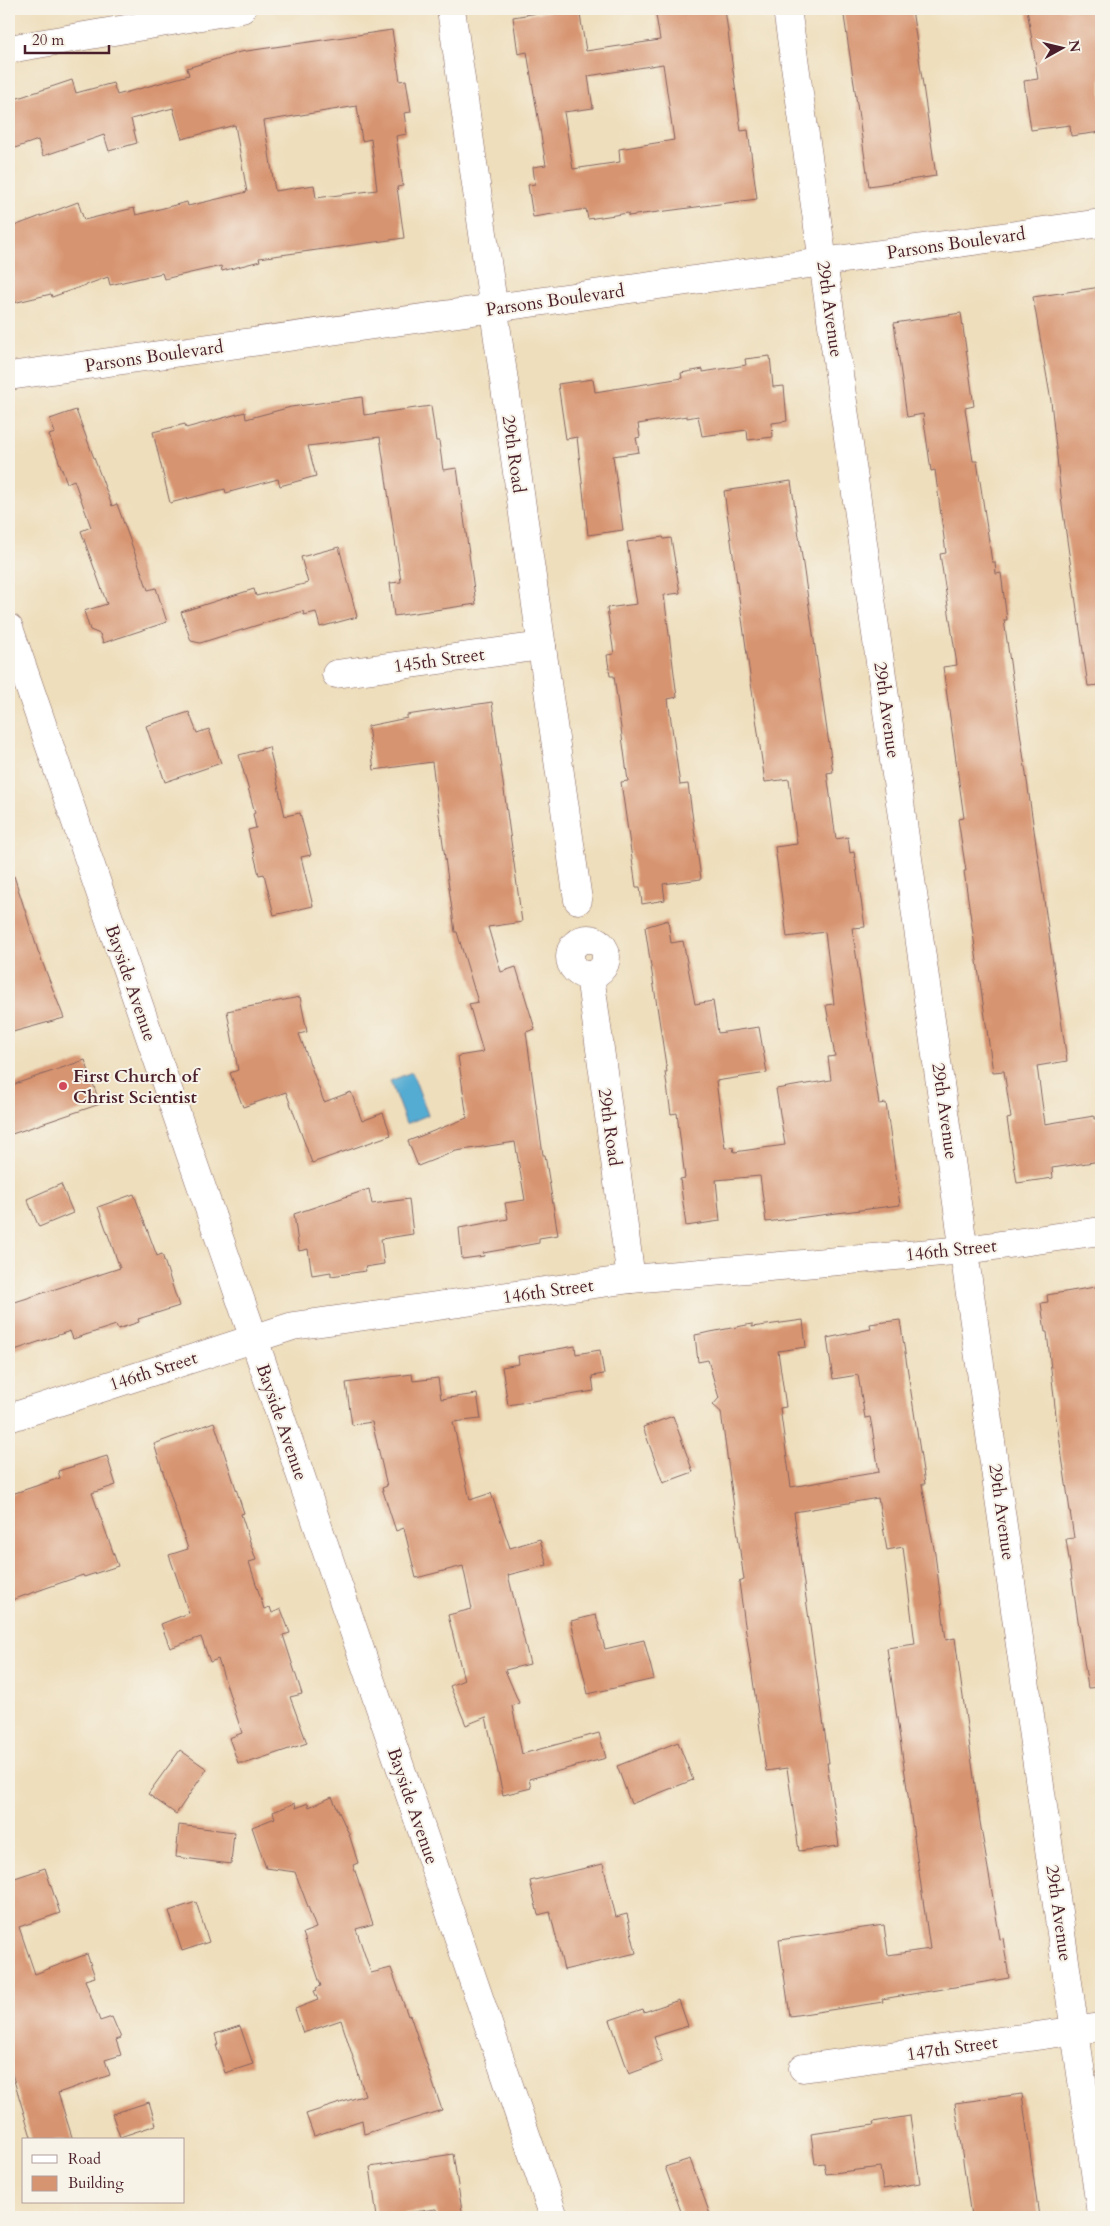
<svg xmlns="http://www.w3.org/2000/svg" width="1110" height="2226" font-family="Cardo,serif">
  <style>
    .water { fill: #55acd2; stroke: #50667e }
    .building { fill: #d79471; fill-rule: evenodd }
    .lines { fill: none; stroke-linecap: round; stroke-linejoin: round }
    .minor-casing { stroke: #83625e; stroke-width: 29 }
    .minor { stroke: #fff; stroke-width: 28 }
    .poi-dot { fill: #d1495b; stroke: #f7f3e8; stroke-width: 2 }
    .labels { text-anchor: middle; stroke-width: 4; stroke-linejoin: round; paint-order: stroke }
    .street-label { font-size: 18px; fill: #4a1f2b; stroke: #f7f3e8 }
    .poi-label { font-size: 18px; font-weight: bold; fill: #4a1f2b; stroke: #f7f3e8; text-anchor: start }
  </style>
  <rect width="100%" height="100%" fill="#f7f3e8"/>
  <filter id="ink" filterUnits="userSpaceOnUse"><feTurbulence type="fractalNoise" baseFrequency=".02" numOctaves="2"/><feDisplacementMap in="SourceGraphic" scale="10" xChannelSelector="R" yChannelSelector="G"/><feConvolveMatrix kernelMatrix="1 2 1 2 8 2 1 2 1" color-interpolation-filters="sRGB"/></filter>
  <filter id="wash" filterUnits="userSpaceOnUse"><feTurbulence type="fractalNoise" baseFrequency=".0096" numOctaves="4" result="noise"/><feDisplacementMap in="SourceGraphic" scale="20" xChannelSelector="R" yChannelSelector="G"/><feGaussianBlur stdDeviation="1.12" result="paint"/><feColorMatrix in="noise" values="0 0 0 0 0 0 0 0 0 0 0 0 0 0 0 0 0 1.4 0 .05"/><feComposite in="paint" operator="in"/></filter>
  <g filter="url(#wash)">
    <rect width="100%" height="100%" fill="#eedebc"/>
    <path class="water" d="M412,1072L428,1115L406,1124L390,1081Z"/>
    <g id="blocks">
      <g class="building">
        <path d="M562,9H579L586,51L660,40L655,9H725L741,131L748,130L757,199L628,216V213L588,219L586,209L533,217L528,185L535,184L533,167L546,165L527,52L518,54L513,17ZM663,64L674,140L619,149L620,162L573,169L564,112L593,108L588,76Z"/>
        <path d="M843,9H912L936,176L869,186Z"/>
        <path d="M1027,9H1101V132L1071,136L1070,125L1031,130L1024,81L1038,79Z"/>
        <path d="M392,30L400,81L406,80L411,112L404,113L407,134L396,136L403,186L397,187L404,238L259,258L260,261L222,271L221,266L164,279L162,273L110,285L108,277L52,297L51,294L9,304V228L78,202L84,220L134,208L136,215L187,202L188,206L247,192L235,125L182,139L173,108L131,119L137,143L109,151L104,135L43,156L38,140L9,150V101L72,80L76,93L113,83L117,95L189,75L187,68L240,52ZM357,106L362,141L371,139L377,190L316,198L314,185L275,191L264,121Z"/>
        <path d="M1101,287V685L1088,686L1062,505L1051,401L1033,297Z"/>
        <path d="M961,313L974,406L965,408L973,461H977L992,562H995L996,574L1001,573L1007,620H1004L1067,1061L1037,1066L1045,1124L1094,1116V1119L1101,1118V1161L1052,1168L1053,1178L1017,1183L1007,1119L1011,1118L1004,1071L993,1072L964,871H966L958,819L964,818L943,667L957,665L940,554L946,553L935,470L931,471L923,414L907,417L894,323Z"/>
        <path d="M770,356L773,387L784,386L787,421L772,423L773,437L748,440L747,430L702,436L698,416L687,418V416L638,424L640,437L636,438L639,452L613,456L623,530L588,535L577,437L566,439L558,384L593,379L595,392L682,378L681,373L703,369V372L746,365L745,359Z"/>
        <path d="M362,397L364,415L431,406L436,441H439L443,470L457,468L476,604L394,616L390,583L401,582L380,437L308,446L316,476L280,486L278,479L226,493L225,489L170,503L153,432L185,424L186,428L245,412L246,419L291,407Z"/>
        <path d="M76,410L112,506L117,504L148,590L156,588L167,622L103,643L100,634L90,630L84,611L107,604L81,531L91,527L74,480L67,483L49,435L55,433L50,419Z"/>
        <path d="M791,481L833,772L827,773L836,839L848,837L850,853L854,852L865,927L852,928L879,1104L886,1103L900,1205L766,1222L760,1176L716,1180L720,1221L686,1226L680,1179L685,1178L677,1113L671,1114L665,1072H667L645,927L668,920L671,943L683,941L695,1004L713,1001L718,1033L759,1027L767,1073L716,1081L725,1148L733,1147L734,1152L785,1145L776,1089L831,1080L828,1057L835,1056L826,1005L834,1004L825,932L787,937L775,847L797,844L789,779L765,782L724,491Z"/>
        <path d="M663,537L664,539L671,538L680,593L664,595L677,697L668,699L680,785L688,784L701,879L663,884L665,900L642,904L640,887H636L621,782L628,781L614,676H610L607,655L614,654L607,608L637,604L627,542Z"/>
        <path d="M339,547L357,617L320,627L316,612L304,615L303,611L200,643L191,641L181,612L254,589L256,596L308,583L301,557Z"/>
        <path d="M492,702L522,922L488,927L501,972L516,967L535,1029L526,1032L543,1155H545L558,1235L539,1238V1243L483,1253L484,1256L462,1259L459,1228L508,1219L505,1203L525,1200L515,1142L456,1151L418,1166L408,1141L467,1118L458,1056L483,1052L469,1004L478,1002L457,932H455L432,762L374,770L368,726L407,718V715Z"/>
        <path d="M189,712L197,733L209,729L221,763L165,782L146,726Z"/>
        <path d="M269,747L285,816L300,813L311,855L301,857L313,906L274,915L264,874L259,875L248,830L256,828L253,814L255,813L239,755Z"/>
        <path d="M14,876L38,951L64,1018L9,1033V877Z"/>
        <path d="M300,997L307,1032L299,1034L324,1102L351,1092L362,1121L383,1113L391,1135L312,1163L286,1092L243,1107L230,1073L238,1070L227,1011Z"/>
        <path d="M85,1060L100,1104L9,1135V1086Z"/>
        <path d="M61,1184L73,1213L39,1227L27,1199Z"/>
        <path d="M369,1189L372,1204L409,1199L413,1234L381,1239L384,1264L365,1267L366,1271L331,1276V1272L312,1275L308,1249L299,1251L294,1214Z"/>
        <path d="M134,1194L157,1256L162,1254L179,1306L138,1319L139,1322L118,1329L116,1325L73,1339L70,1331L9,1352V1304L120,1268L98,1207Z"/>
        <path d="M1101,1286V1687L1088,1688L1066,1539L1074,1538L1056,1416L1047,1332H1045L1041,1303L1048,1302L1047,1295Z"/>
        <path d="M803,1320L806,1347L778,1351L786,1407L780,1408L791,1487L879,1472L872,1427L870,1417L865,1418L858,1375L833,1379L827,1338L871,1329L870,1324L900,1320L925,1484H922L935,1554L946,1640L955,1638L980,1822L1000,1939L1003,1938L1009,1978L882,1999L883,2002L790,2016L779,1940L884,1925L888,1955L930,1949L887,1648L915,1644L903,1547L887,1550L878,1498L794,1512L829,1763H827L839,1846L799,1851L787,1768L766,1771L745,1625L739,1582L744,1580L721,1412L713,1405L719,1398L708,1360L698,1362L695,1335L752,1324V1327Z"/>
        <path d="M575,1346L576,1354L600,1350L604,1374L592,1376L594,1391L508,1405L502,1367L519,1364L518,1356Z"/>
        <path d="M412,1374L413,1381L438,1378L441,1399L477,1394L481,1419L453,1422L470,1500L491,1493L510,1548L540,1539L547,1565L508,1575L530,1664L505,1670L519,1703L512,1706L522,1754L599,1733L606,1758L529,1779L531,1788L503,1795L486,1717L466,1725L450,1686L464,1680L448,1615L472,1609L463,1566L416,1578L404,1528L396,1531L382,1488L387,1486L372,1422L352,1425L346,1383Z"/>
        <path d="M673,1416L693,1472L663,1483L643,1427Z"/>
        <path d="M214,1422L244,1513L241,1514L256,1560L249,1562L264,1609L270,1607L272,1613L281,1609L290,1633L283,1635L302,1694L290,1697L307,1743L247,1763H238L229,1738L242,1733L218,1659L210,1662L201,1637L170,1648L161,1624L189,1613L169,1555L188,1549L154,1444Z"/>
        <path d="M107,1456L116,1485L92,1493L118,1566L84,1577L83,1575L9,1601V1495L60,1478L58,1471Z"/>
        <path d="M596,1615L605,1649L644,1640L654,1679L588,1694L571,1621Z"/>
        <path d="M678,1742L693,1780L631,1804L617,1766Z"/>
        <path d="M180,1750L207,1769L176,1814L148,1794Z"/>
        <path d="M332,1797L349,1834L358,1863L353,1865L373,1924L356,1929L371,1973L391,1968L408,2016L410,2015L442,2110L364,2134L362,2120L314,2136L306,2114L365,2095L341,2020L303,2033L295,2009L318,2000L314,1991L317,1990L316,1988L321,1986L303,1933L316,1928L295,1872L266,1868L252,1827L275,1818L273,1812L295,1803L296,1808L308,1803L309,1807Z"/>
        <path d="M179,1825L234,1832L231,1864L176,1857Z"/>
        <path d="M603,1864L616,1917L627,1914L636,1953L564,1970L550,1912L538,1915L530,1881Z"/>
        <path d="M45,1868L60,1913L19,1927L35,1974L87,1954L95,1977L85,1980L100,2021L112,2017L121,2038L116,2040L121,2055L105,2060L110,2075L58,2093L73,2140H32L9,2064V1880Z"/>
        <path d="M196,1902L209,1942L182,1951L169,1911Z"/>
        <path d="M679,2000L688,2026L654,2037L662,2062L629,2074L610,2020L643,2009L644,2012Z"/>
        <path d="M240,2026L253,2064L225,2073L216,2045L218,2044L215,2034Z"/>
        <path d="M1022,2094L1039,2217H971L955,2103Z"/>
        <path d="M149,2102L156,2125L120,2137L112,2114Z"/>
        <path d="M910,2116L920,2183L883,2189L880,2167L826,2174L824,2163L815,2164L811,2134L874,2125L873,2122Z"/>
        <path d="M453,2154L463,2217H438L436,2209L377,2217L370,2167Z"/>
        <path d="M690,2159L711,2217H683L665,2167Z"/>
      </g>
    </g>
  </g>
  <g filter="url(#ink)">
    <use href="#blocks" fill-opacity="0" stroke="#83625e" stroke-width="1"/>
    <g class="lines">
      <g class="minor-casing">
        <g id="minor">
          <path d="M451,9L578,900"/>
          <path d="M787,9L1101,2214"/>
          <path d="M9,49L242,9"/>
          <path d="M9,376L1101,223"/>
          <path d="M9,628L254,1339L554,2217"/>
          <path d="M336,674L542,646"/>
          <circle cx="588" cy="957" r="18"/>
          <path d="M590,975L631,1279"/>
          <path d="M9,1418L293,1326L631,1279L965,1250L1101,1231"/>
          <path d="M803,2068L1101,2027"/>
        </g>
      </g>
      <use href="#minor" class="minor"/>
    </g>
  </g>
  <circle class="poi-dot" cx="63" cy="1086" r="5"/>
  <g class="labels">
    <g class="street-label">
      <text transform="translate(956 243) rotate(-8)" y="6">Parsons Boulevard</text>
      <text transform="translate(555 300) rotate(-8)" y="6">Parsons Boulevard</text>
      <text transform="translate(830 309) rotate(82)" y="6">29th Avenue</text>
      <text transform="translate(154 356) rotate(-8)" y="6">Parsons Boulevard</text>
      <text transform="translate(514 454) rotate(82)" y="6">29th Road</text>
      <text transform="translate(439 660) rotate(-8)" y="6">145th Street</text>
      <text transform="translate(887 710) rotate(82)" y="6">29th Avenue</text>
      <text transform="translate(131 983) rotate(71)" y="6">Bayside Avenue</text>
      <text transform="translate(945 1111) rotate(82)" y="6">29th Avenue</text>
      <text transform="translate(610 1127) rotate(82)" y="6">29th Road</text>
      <text transform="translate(951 1250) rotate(-6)" y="6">146th Street</text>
      <text transform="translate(548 1291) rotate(-8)" y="6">146th Street</text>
      <text transform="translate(153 1371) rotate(-18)" y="6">146th Street</text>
      <text transform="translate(282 1422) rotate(71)" y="6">Bayside Avenue</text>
      <text transform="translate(1002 1512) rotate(82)" y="6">29th Avenue</text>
      <text transform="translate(413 1806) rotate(71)" y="6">Bayside Avenue</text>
      <text transform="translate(1059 1913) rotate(82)" y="6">29th Avenue</text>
      <text transform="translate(952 2048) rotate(-8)" y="6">147th Street</text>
    </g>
    <g class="poi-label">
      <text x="73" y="1082">First Church of<tspan x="73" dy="21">Christ Scientist</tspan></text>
    </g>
  </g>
  <rect width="1110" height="2226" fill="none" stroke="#f7f3e8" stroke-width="30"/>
  <rect x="22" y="2138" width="162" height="65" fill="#f7f3e8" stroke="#b29e9c"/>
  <rect x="32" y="2155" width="25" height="8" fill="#ffffff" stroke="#b29e9c"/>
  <text x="68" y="2164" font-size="15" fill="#4a1f2b">Road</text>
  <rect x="32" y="2176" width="25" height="15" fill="#d79471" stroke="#b29e9c"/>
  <text x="68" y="2188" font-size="15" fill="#4a1f2b">Building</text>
  <g transform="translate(1062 48) rotate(82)" stroke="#f7f3e8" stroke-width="4" paint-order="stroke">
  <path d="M0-4L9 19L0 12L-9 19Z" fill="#4a1f2b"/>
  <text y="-8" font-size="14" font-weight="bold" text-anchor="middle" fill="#4a1f2b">N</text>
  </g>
  <path d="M25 45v8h84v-8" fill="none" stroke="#4a1f2b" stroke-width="2.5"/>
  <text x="32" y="45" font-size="15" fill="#4a1f2b" stroke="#f7f3e8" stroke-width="4" paint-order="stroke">20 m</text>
</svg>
